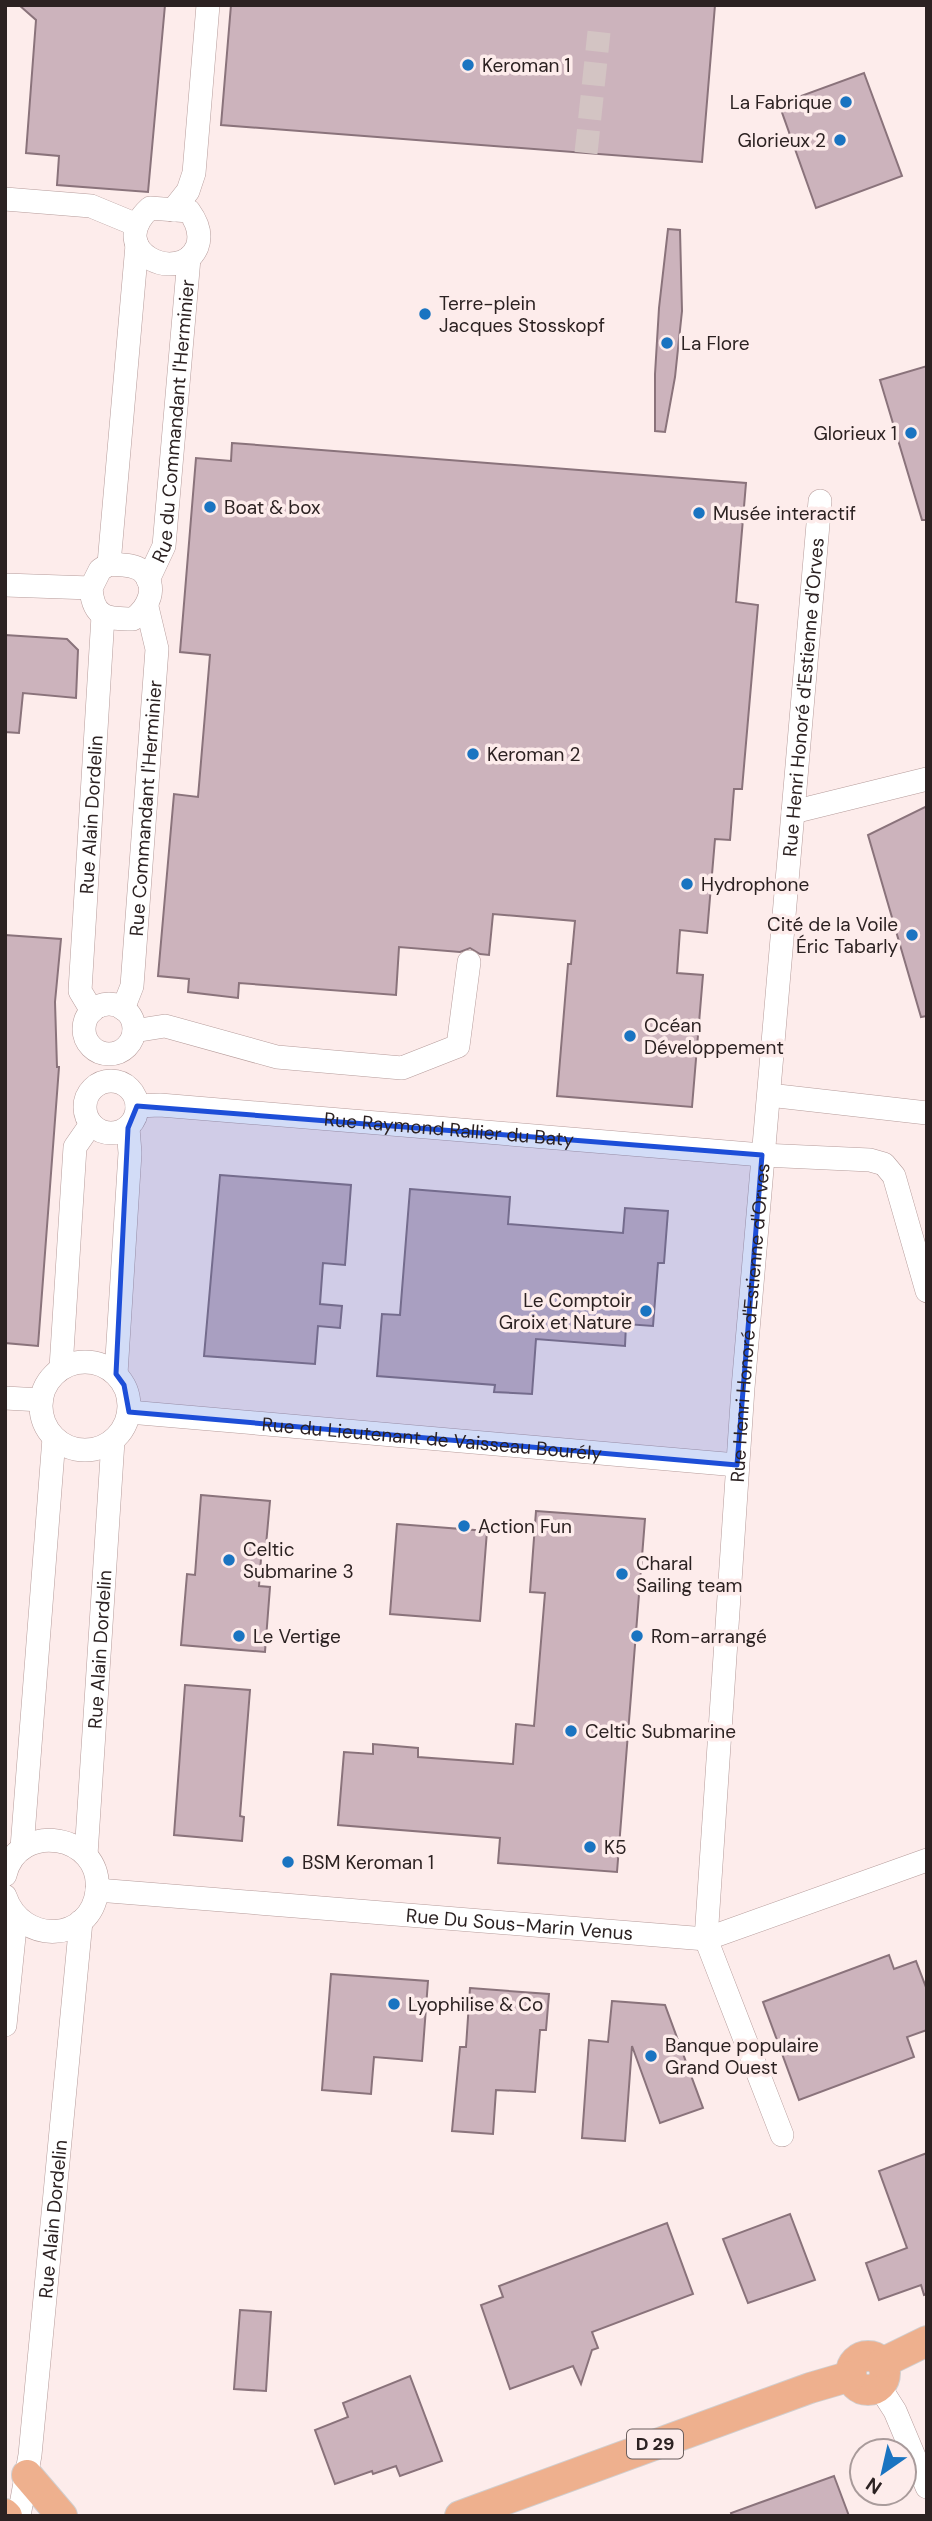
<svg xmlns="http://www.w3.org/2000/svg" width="932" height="2521" font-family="'DM Sans',sans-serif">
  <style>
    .building { fill: #ccb3bc; stroke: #8a737b; stroke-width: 2 }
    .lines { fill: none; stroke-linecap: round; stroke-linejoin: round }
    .minor-tunnel { stroke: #d3c4c3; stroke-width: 23; stroke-dasharray: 23 11; stroke-linecap: butt }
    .minor-casing { stroke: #b69c9b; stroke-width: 24 }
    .major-casing { stroke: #d1cece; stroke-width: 32 }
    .minor { stroke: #fff; stroke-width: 23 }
    .major { stroke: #eeb08e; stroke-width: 30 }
    .marked { fill: #1d4ed8; fill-opacity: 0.2; stroke: #1d4ed8; stroke-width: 5; stroke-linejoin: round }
    .poi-dot { fill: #1a74c1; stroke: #fdeceb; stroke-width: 2.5 }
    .labels { text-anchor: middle; stroke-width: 7; stroke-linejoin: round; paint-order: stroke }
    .shield { fill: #fdeceb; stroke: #6b5f5e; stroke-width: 2 }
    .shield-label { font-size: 18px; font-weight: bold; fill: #2c2222 }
    .poi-label { font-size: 19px; fill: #2c2222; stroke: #fdeceb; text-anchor: start }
    .street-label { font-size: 19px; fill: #2c2222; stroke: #fdeceb }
  </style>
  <rect width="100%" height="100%" fill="#fdeceb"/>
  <g class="building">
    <path d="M19,5H165L148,192L57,185L59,156L26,153L36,20Z"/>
    <path d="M231,5H715L702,162L221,125Z"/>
    <path d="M864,73L902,176L816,208L779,104Z"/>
    <path d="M668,229L680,230L682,311L675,377L665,432L655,431V374L659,308Z"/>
    <path d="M927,366V520H922L880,380Z"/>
    <path d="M232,443L746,483L736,602L758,605L742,789H734L730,840L715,839L707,933L680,930L677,973L703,975L692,1107L557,1096L568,964H571L575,921L493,914L489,955L480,954L470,948L460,952L399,947L396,995L239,983L238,998L188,992L189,979L158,976L174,794L198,797L210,655L180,652L196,458L231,461Z"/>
    <path d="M5,635L67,639L78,650L76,698L23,693L19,733L5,732Z"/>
    <path d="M927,806V1016L921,1017L868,835Z"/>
    <path d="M5,935L61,939L55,1002L57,1067H59L38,1346L5,1343Z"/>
    <path d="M220,1175L351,1185L345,1265L323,1263L320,1304L342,1306L340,1328L318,1326L315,1364L204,1356Z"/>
    <path d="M410,1189L510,1197L508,1224L623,1233L625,1208L668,1211L664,1263H658L653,1326L626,1324L625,1346L536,1339L532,1394L494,1392L495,1385L377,1376L382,1314L400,1315Z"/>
    <path d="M201,1495L270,1501L266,1545H262L259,1586L270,1587L265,1652L181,1645L187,1574L195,1575Z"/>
    <path d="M536,1511L645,1519L617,1872L498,1863L500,1838L338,1825L344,1752L373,1754V1744L418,1748V1757L513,1764L516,1724L534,1726L545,1593L530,1592Z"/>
    <path d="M397,1524L487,1531L480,1621L390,1614Z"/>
    <path d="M185,1685L250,1690L240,1816L244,1817L242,1841L174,1835Z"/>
    <path d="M889,1955L894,1969L916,1961L927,1990V2030L907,2037L914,2057L799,2100L763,2002Z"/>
    <path d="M331,1974L428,1981L422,2061L374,2057L371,2094L322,2090Z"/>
    <path d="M470,1988L549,1994L546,2030H540L535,2092L496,2090L493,2134L452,2131L460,2047H466Z"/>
    <path d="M612,2001L665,2005L703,2108L660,2123L632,2046L625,2141L582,2138L589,2040L608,2042Z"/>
    <path d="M927,2153V2294L924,2295L921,2285L879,2300L866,2263L907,2248L879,2171Z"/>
    <path d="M790,2214L815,2280L748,2303L723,2239Z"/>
    <path d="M667,2223L693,2294L592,2332L598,2348L592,2350L581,2384L573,2366L510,2389L481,2305L503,2297L499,2286Z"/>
    <path d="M240,2310L271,2312L266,2391L234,2389Z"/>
    <path d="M410,2376L442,2461L400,2476L396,2466L373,2474L372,2471L335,2484L315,2430L348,2417L343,2403Z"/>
    <path d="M834,2476L849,2516H732L731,2513Z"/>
  </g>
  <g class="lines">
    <path class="minor-tunnel" d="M586,153L599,32"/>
    <g class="minor-casing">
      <g id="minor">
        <path d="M5,199L91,206L137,225"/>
        <path d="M150,208L189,211C197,222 202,234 197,247C180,286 103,251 150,208Z"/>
        <path d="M173,210L188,191L194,173L208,5"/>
        <path d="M109,564L137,245"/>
        <path d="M109,564C119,565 134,564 142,571C159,586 148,609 133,619C107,619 93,618 91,588L100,570Z"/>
        <path id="s1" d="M148,580L164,546L189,258"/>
        <path d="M5,585L91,588"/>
        <path d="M793,812L927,779"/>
        <circle cx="109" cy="1029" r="25"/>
        <path id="s2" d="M123,1009L132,986L157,649L147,607"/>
        <path id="s3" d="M92,1011L80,991L103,616"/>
        <path d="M134,1031L165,1026L277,1057L402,1068L458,1046L469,962"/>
        <circle cx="111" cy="1107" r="26"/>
        <path d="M769,1095L927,1113"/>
        <path id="s4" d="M137,1106L160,1105L762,1155L870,1160L884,1164L894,1176L927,1291"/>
        <circle cx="85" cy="1406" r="44"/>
        <path d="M61,1368L75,1147L91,1124"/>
        <path d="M116,1374L130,1153L128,1128"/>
        <path d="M5,1398L41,1400"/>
        <path id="s5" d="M129,1412L737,1465"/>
        <path d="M22,1848L54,1438"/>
        <path id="s6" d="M86,1855L113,1441"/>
        <path d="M5,1875C18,1820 103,1834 97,1891C91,1942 22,1946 5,1896"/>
        <path id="s7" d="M97,1890L706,1939L927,1860"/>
        <path d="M5,2025L16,1917"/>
        <path id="s8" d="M782,2135L706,1939L743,1388L820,501"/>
        <path d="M879,2386L895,2411L927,2487"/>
        <path id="s9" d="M19,2516L30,2455L81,1921"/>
      </g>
    </g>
    <g class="major-casing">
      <g id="major">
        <circle cx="868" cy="2373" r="17"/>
        <path d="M882,2363L927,2341"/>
        <path d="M27,2475L62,2516"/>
        <path d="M5,2514L7,2516"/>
        <path d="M460,2516L810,2388L851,2376"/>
      </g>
    </g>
    <use href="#minor" class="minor"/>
    <use href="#major" class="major"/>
  </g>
  <path class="marked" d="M137,1106L762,1155L737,1465L129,1412L124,1385L116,1374L128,1128Z"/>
  <g class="poi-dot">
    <circle cx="468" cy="65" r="7"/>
    <circle cx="846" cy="102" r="7"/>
    <circle cx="840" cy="140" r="7"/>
    <circle cx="425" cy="314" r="7"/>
    <circle cx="667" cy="343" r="7"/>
    <circle cx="911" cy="433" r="7"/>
    <circle cx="210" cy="507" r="7"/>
    <circle cx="699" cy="513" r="7"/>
    <circle cx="473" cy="754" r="7"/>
    <circle cx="687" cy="884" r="7"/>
    <circle cx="912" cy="935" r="7"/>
    <circle cx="630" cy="1036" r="7"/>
    <circle cx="646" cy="1311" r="7"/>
    <circle cx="464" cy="1526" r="7"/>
    <circle cx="229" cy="1560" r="7"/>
    <circle cx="622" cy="1574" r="7"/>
    <circle cx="239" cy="1636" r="7"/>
    <circle cx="637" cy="1636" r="7"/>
    <circle cx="571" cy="1731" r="7"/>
    <circle cx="590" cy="1847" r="7"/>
    <circle cx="288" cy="1862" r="7"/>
    <circle cx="394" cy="2004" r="7"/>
    <circle cx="651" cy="2056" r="7"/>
  </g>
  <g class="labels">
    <rect class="shield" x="627" y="2429.5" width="56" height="29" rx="5"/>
    <g class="shield-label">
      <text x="655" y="2450">D 29</text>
    </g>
    <g class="poi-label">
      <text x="482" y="72">Keroman 1</text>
      <text x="832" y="109" text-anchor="end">La Fabrique</text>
      <text x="826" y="147" text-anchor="end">Glorieux 2</text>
      <text x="439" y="310">Terre-plein<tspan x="439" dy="22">Jacques Stosskopf</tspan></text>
      <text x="681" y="350">La Flore</text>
      <text x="897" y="440" text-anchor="end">Glorieux 1</text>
      <text x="224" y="514">Boat &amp; box</text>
      <text x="713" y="520">Musée interactif</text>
      <text x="487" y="761">Keroman 2</text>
      <text x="701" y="891">Hydrophone</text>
      <text x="898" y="931" text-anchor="end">Cité de la Voile<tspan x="898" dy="22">Éric Tabarly</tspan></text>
      <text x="644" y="1032">Océan<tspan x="644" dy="22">Développement</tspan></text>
      <text x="632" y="1307" text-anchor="end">Le Comptoir<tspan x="632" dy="22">Groix et Nature</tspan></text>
      <text x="478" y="1533">Action Fun</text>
      <text x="243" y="1556">Celtic<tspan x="243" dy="22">Submarine 3</tspan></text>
      <text x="636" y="1570">Charal<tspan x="636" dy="22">Sailing team</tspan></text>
      <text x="253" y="1643">Le Vertige</text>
      <text x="651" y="1643">Rom-arrangé</text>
      <text x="585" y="1738">Celtic Submarine</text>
      <text x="604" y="1854">K5</text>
      <text x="302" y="1869">BSM Keroman 1</text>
      <text x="408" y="2011">Lyophilise &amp; Co</text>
      <text x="665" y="2052">Banque populaire<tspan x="665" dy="22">Grand Ouest</tspan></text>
    </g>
    <g class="street-label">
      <text dy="7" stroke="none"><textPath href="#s1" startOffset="163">Rue du Commandant l'Herminier</textPath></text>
      <text dy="7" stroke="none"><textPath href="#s8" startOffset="1456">Rue Henri Honoré d'Estienne d'Orves</textPath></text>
      <text dy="7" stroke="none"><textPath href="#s2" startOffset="203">Rue Commandant l'Herminier</textPath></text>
      <text dy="7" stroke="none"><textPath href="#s3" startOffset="200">Rue Alain Dordelin</textPath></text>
      <text dy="7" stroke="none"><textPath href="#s4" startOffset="313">Rue Raymond Rallier du Baty</textPath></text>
      <text dy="7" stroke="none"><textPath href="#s8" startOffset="828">Rue Henri Honoré d'Estienne d'Orves</textPath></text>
      <text dy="7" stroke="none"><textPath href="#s5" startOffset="304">Rue du Lieutenant de Vaisseau Bourély</textPath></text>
      <text dy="7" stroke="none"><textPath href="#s6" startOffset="206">Rue Alain Dordelin</textPath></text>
      <text dy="7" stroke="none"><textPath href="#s7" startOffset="424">Rue Du Sous-Marin Venus</textPath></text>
      <text dy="7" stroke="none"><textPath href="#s9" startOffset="299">Rue Alain Dordelin</textPath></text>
    </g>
  </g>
  <rect width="932" height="2521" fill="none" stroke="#2c2222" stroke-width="14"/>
  <g transform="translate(883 2472) rotate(214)"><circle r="33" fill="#fdeceb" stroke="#a99b9b" stroke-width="2"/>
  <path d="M0-5L12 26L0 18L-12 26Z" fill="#1a74c1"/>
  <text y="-10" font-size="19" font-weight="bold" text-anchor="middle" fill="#2c2222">N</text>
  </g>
</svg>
